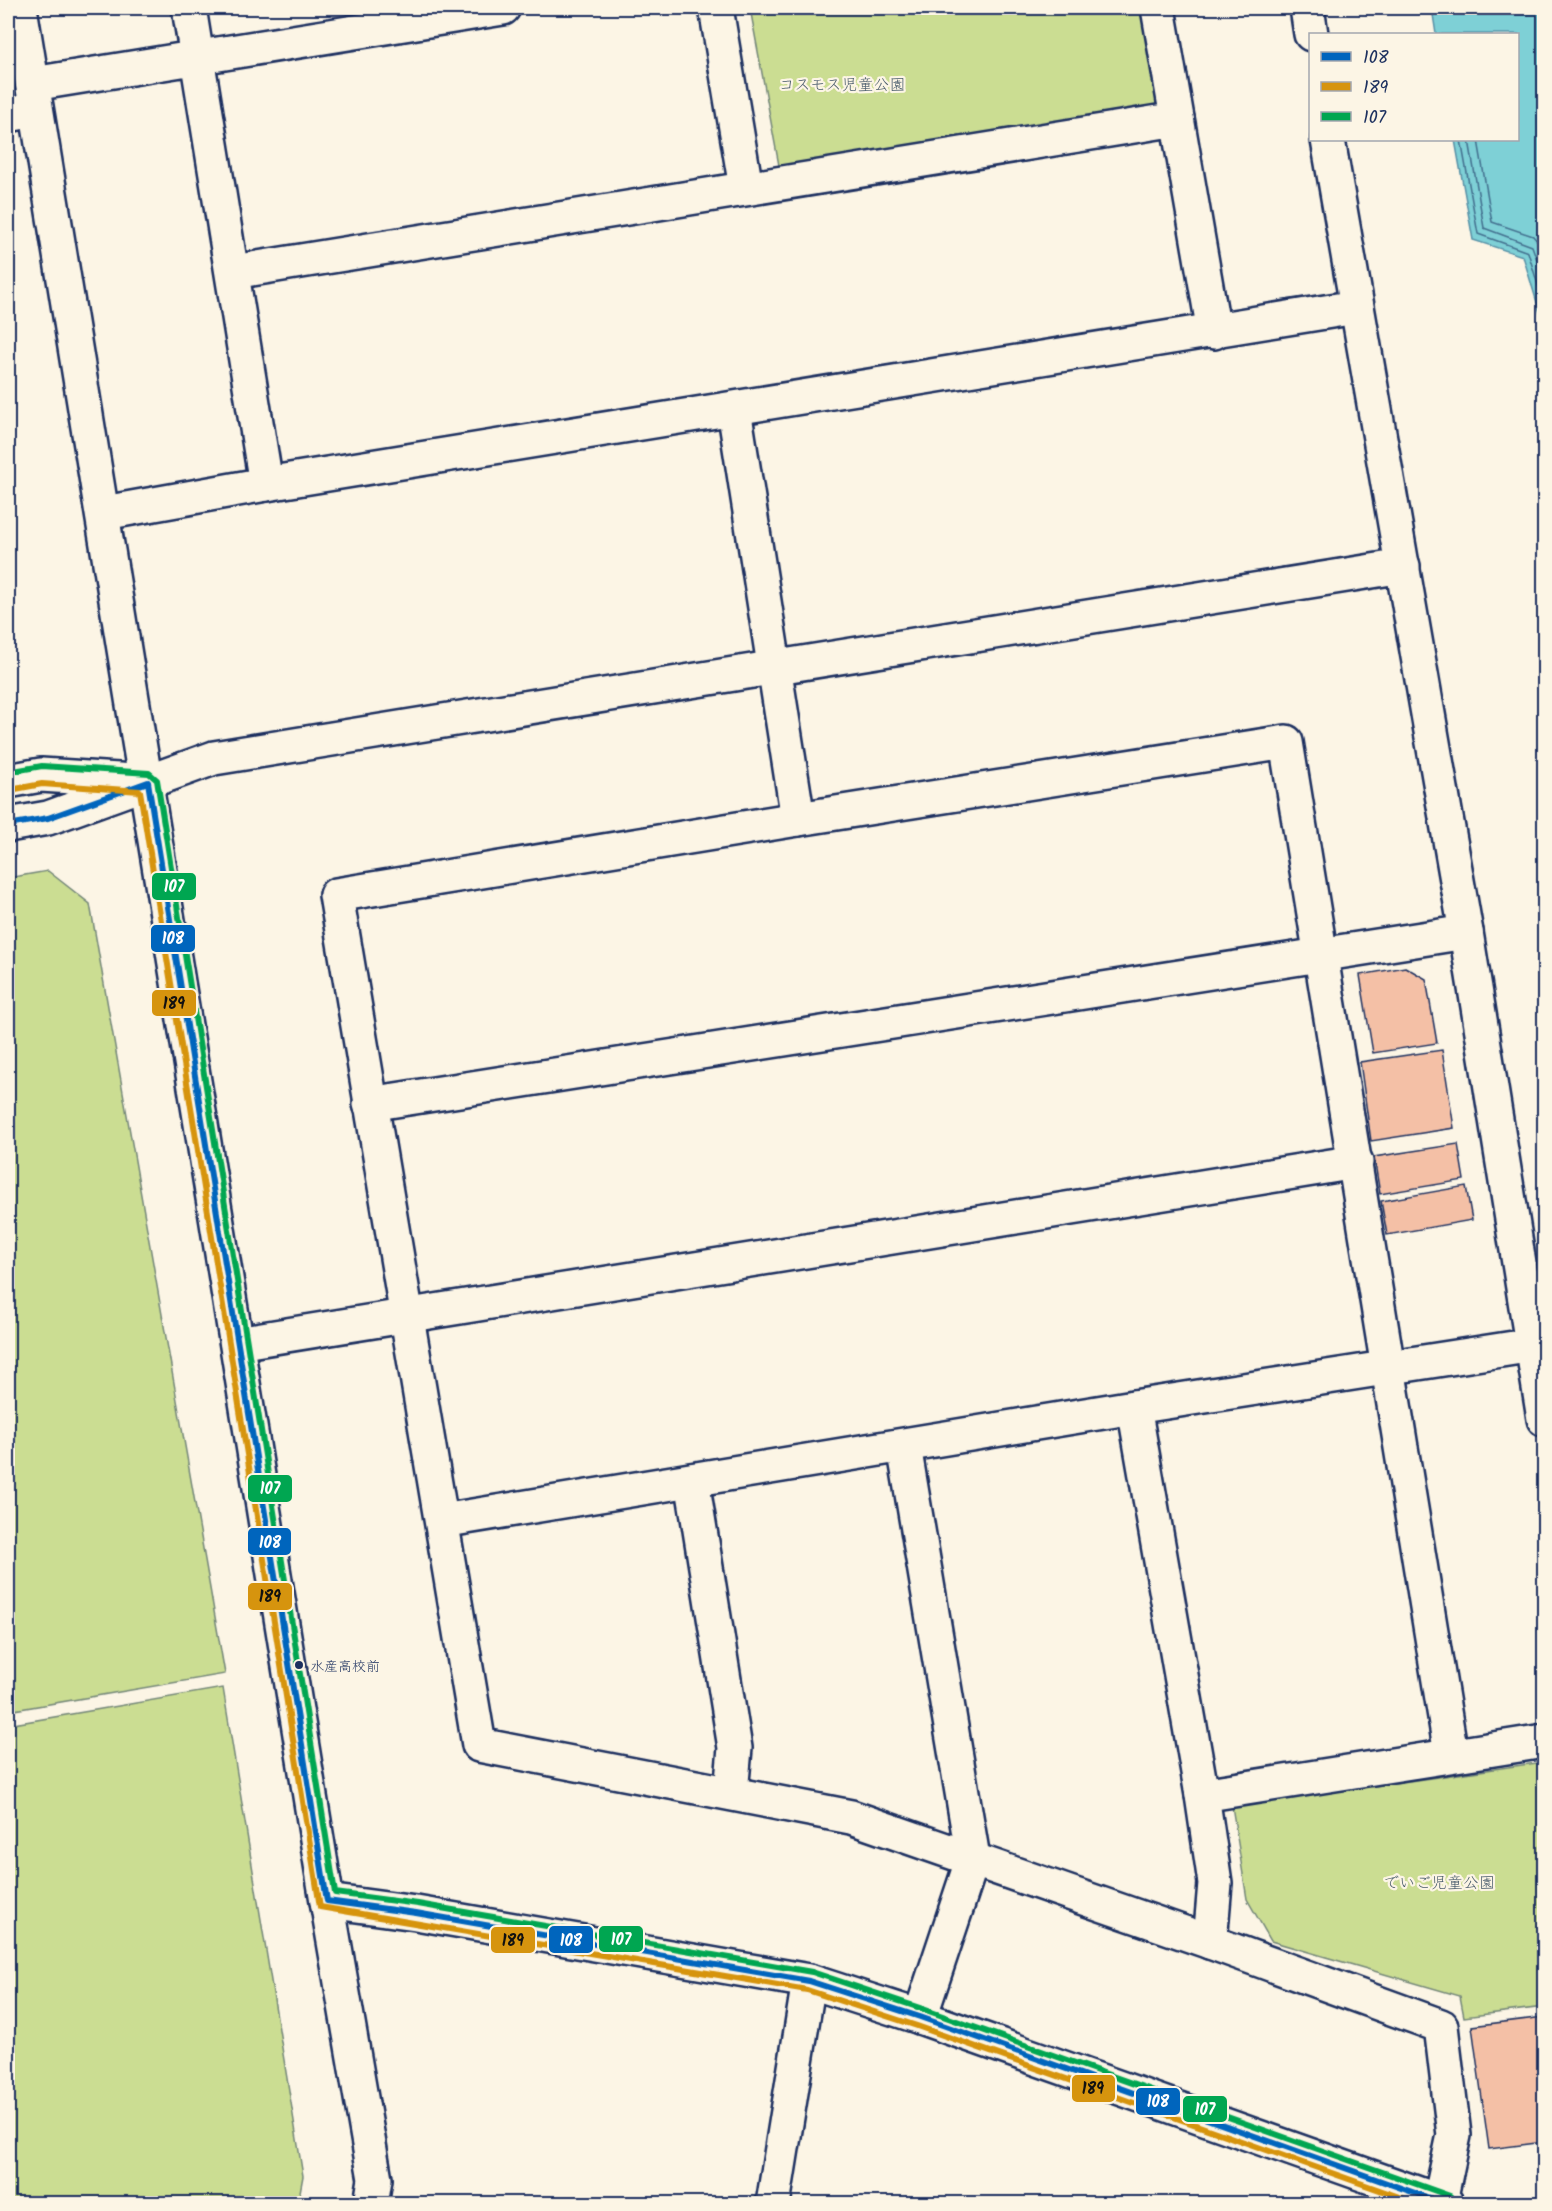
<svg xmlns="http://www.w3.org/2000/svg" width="1552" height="2211" font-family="Kalam,'Klee One',sans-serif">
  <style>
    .green { fill: #cbdd92; stroke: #738678; stroke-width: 1.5 }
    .water { fill: #7ed0d6; stroke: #5690a6; stroke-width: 1.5 }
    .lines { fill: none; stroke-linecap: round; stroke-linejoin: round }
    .shore { stroke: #436f8e; stroke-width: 1.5 }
    .building { fill: #f4c0a6; stroke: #1b2f5e; stroke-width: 1.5 }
    .minor-casing { stroke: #1b2f5e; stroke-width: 38 }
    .minor { stroke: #fcf5e5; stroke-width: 33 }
    .bus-1-casing { stroke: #fcf5e5; stroke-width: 10 }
    .bus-2-casing { stroke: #fcf5e5; stroke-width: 10 }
    .bus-3-casing { stroke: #fcf5e5; stroke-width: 10 }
    .bus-1 { stroke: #0065bd; stroke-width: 6 }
    .bus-2 { stroke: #d6940e; stroke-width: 6 }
    .bus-3 { stroke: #00a651; stroke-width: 6 }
    .bus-dot { fill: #1b2f5e; stroke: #fcf5e5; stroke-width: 2 }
    .labels { text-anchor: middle; stroke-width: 4.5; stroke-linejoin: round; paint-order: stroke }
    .bus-label { font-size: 14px; fill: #1b2f5e; stroke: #fcf5e5; text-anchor: start }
    .park-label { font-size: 16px; fill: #475a6b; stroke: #fcf5e5 }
    .line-badge { stroke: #fcf5e5; stroke-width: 2 }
    .badge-label { font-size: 16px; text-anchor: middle; font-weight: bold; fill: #fff }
    .pale-badge-label { font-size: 16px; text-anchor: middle; font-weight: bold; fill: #111 }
  </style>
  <rect width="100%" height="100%" fill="#fcf5e5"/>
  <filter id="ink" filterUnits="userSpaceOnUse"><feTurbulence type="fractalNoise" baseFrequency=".0167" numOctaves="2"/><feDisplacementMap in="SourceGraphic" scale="12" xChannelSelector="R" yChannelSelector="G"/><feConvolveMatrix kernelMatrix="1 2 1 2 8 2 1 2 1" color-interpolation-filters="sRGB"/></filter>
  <g filter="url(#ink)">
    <g class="green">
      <path d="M750,8H1141L1160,108L780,171Z"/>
      <path d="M48,871L90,904L225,1674L8,1711V878Z"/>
      <path d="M223,1688L303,2176L298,2203H8V1725Z"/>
      <path d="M1544,1762V2007L1464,2017L1460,1996L1271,1941L1247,1899L1232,1806Z"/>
    </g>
    <path class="water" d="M1432,8H1544V326L1523,256L1473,240L1455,140H1518V34H1436Z"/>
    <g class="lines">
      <g class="shore">
        <path d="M1461,140L1478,234L1528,252L1544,305"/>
        <path d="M1469,140L1484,228L1532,246L1544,279"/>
        <path d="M1478,140L1492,222L1533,236L1544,249"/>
      </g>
    </g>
    <g class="building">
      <path d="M1405,967L1426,979L1437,1043L1373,1053L1360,975Z"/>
      <path d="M1442,1050L1454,1128L1371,1141L1360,1062Z"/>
      <path d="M1458,1144L1464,1180L1380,1194L1374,1157Z"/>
      <path d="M1466,1186L1472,1220L1387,1235L1381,1201Z"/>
      <path d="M1544,2017V2089L1541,2090L1544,2142L1489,2149L1472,2026Z"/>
    </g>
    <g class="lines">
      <g class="minor-casing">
        <g id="minor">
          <path d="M20,8L327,1901L375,2179L371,2204"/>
          <path d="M189,8L266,484"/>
          <path d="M716,8L746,188"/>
          <path d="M1158,8L1214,332"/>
          <path d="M1307,8L1311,34"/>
          <path d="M33,84L503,8"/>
          <path d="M8,115L35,110"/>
          <path d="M1328,140L1466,932L1544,1419"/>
          <path d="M233,272L1177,119"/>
          <path d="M734,409L798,819"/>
          <path d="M104,513L266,484L1356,307"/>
          <path d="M8,781L41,775L134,781"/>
          <path d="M8,825L48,818L214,758L1403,566"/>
          <path d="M370,1104L1466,932"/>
          <path d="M237,1343L1356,1162"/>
          <path d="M1134,1407L1202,1795L1215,1883L1210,1942"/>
          <path d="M904,1446L973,1858L920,2017"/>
          <path d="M692,1480L735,1748L731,1793"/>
          <path d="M442,1521L1134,1407L1533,1345"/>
          <path d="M1202,1795L1544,1741"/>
          <path d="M327,1901L416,1913L809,1981L920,2017L1447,2204"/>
          <path d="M1440,2201L1454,2135L1441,2026L1210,1942L851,1817L479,1745L336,895L798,819L1286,742L1451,1754"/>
          <path d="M773,2204L809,1981"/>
        </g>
      </g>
      <use href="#minor" class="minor"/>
      <g class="bus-1-casing">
        <path id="bus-1" d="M8,825L48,818L148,782L327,1901L416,1913L809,1981L920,2017L1446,2204"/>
      </g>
      <g class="bus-2-casing">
        <path id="bus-2" d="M10,790L42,784L140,791L320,1907L807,1990L917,2026L1419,2204"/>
      </g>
      <g class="bus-3-casing">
        <path id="bus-3" d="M8,772L42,766L149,773L157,780L335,1893L418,1904L812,1972L923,2009L1450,2196"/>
      </g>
      <use href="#bus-1" class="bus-1"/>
      <use href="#bus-2" class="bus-2"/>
      <use href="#bus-3" class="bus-3"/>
    </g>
  </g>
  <circle class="bus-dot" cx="299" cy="1665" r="5"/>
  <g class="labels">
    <g class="bus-label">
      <text x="310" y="1671">水産高校前</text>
    </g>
    <g class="park-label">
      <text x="842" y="90">コスモス児童公園</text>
      <text x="1439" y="1888">でいご児童公園</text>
    </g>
  </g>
  <g class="line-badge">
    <rect x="151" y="872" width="46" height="29" rx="6" fill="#00a651"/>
    <rect x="150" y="924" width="46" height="29" rx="6" fill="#0065bd"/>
    <rect x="151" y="989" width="46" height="28" rx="6" fill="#d6940e"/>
    <rect x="247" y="1474" width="46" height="29" rx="6" fill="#00a651"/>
    <rect x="247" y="1527" width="45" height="29" rx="6" fill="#0065bd"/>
    <rect x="247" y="1582" width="46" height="29" rx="6" fill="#d6940e"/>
    <rect x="598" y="1925" width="46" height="28" rx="6" fill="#00a651"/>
    <rect x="548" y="1925" width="46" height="29" rx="6" fill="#0065bd"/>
    <rect x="490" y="1926" width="46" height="28" rx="6" fill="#d6940e"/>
    <rect x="1071" y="2074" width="45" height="29" rx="6" fill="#d6940e"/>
    <rect x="1135" y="2087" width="46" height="29" rx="6" fill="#0065bd"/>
    <rect x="1182" y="2095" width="46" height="28" rx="6" fill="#00a651"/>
  </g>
  <g class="badge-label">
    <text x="174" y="892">107</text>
    <text x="173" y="944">108</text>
    <text x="270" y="1494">107</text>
    <text x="270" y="1548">108</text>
    <text x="621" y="1945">107</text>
    <text x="571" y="1946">108</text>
    <text x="1158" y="2107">108</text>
    <text x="1205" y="2115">107</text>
  </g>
  <g class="pale-badge-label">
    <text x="174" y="1009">189</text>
    <text x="270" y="1602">189</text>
    <text x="513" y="1946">189</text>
    <text x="1093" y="2094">189</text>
  </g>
  <rect width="1552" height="2211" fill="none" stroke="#fcf5e5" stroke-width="30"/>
  <rect x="15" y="15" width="1522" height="2181" fill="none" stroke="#1b2f5e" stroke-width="2" filter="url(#ink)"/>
  <rect x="1309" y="33" width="210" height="108" fill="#fcf5e5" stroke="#a2a6af" stroke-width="1.5"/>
  <rect x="1321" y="52" width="30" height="9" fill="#0065bd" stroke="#a2a6af" stroke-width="1.5"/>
  <text x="1363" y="63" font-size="18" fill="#1b2f5e">108</text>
  <rect x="1321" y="82" width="30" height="9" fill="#d6940e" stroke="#a2a6af" stroke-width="1.5"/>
  <text x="1363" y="93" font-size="18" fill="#1b2f5e">189</text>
  <rect x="1321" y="112" width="30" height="9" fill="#00a651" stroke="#a2a6af" stroke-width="1.5"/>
  <text x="1363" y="123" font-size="18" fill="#1b2f5e">107</text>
</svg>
